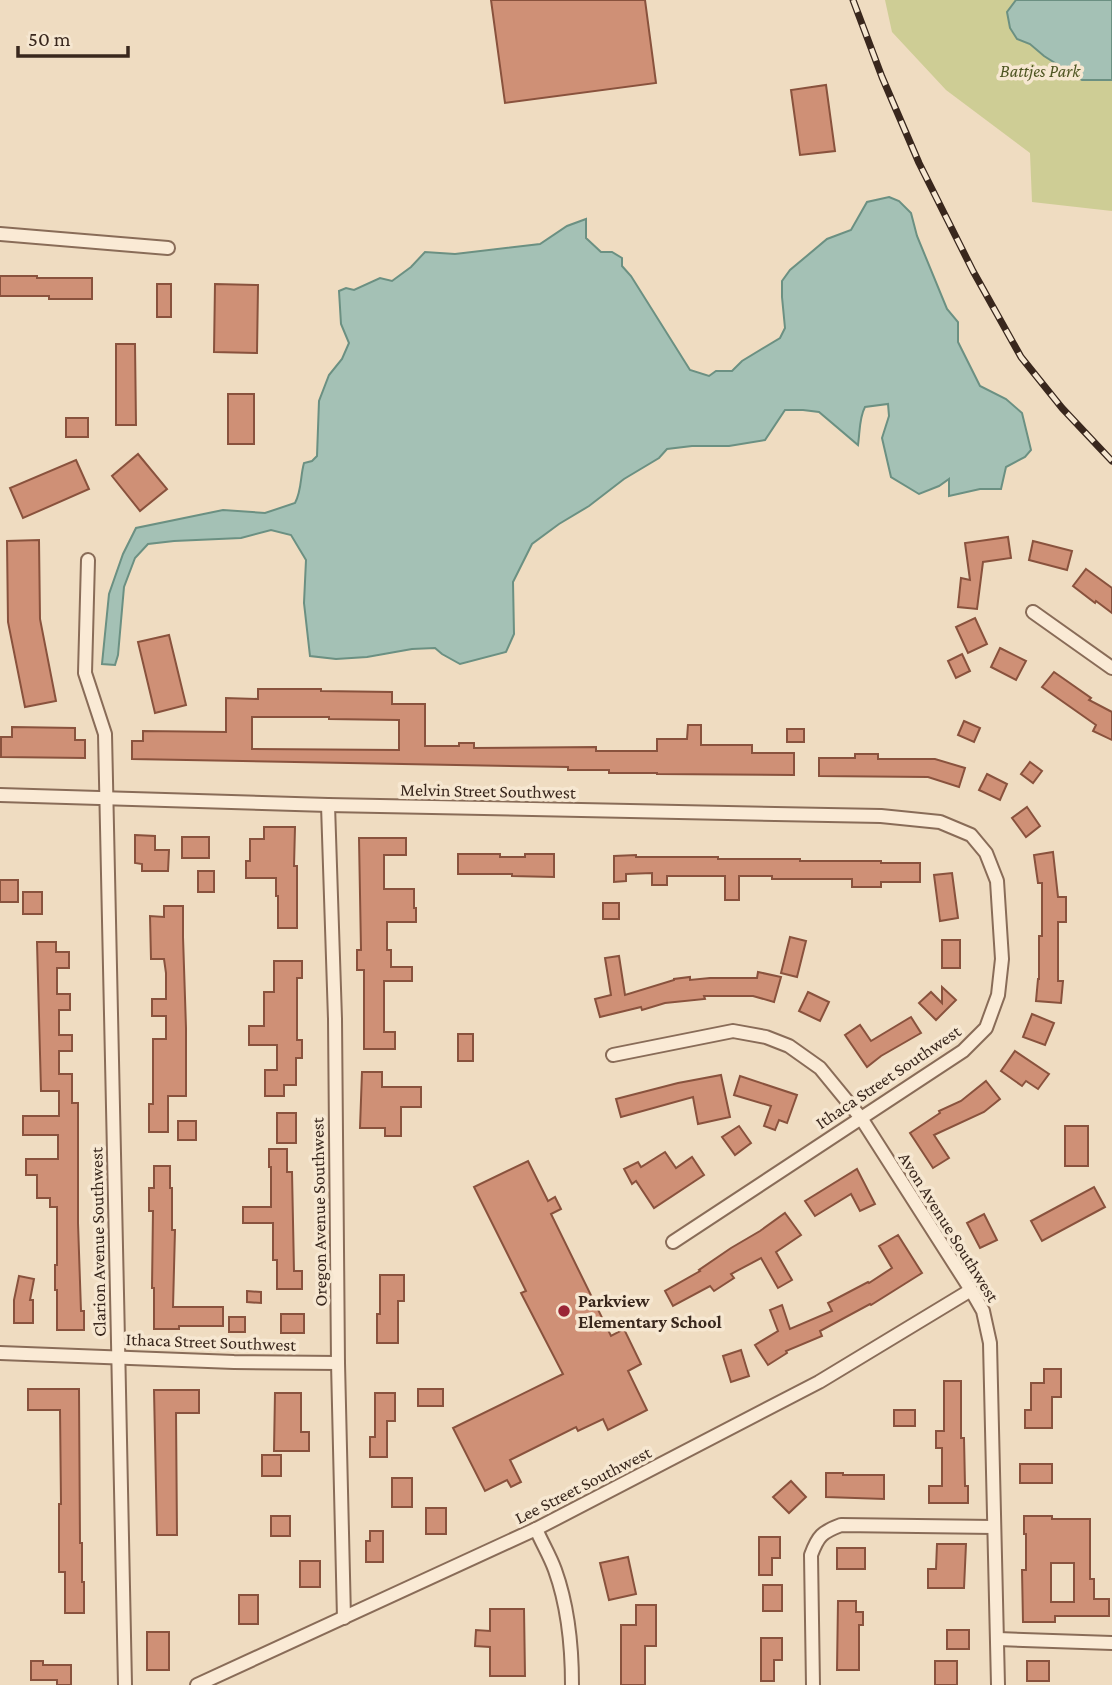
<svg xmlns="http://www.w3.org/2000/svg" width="1112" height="1685" font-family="'Crimson Pro',serif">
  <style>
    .green { fill: #cecd95 }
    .water { fill: #a4c1b5; stroke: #6b9082; stroke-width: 2 }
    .building { fill: #cf9076; stroke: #89523d; stroke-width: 2; fill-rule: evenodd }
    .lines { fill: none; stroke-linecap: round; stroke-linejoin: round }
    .minor-casing { stroke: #896c58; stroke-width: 16 }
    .minor { stroke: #faead5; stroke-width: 12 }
    .rail-casing { stroke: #39271d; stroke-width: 7 }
    .rail { stroke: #f6e7d1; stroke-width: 4.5; stroke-dasharray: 13; stroke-linecap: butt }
    .poi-dot { fill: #9a2636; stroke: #f6e7d1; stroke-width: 2.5 }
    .labels { text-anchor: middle; stroke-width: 7; stroke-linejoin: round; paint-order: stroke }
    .park-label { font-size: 18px; font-style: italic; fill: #4f5623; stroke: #f6e7d1 }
    .street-label { font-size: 18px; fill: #39271d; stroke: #f6e7d1 }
    .poi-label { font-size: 18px; font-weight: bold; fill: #39271d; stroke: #f6e7d1; text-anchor: start }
  </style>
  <rect width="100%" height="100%" fill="#efdcc1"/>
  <path class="green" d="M885,0H1112V211L1032,202L1030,153L946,90L892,32Z"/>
  <g class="water">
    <path d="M1016,0H1112V80H1082L1044,56L1030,44L1017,39L1010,28L1007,12Z"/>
    <path d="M889,197L899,201L911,213L917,236L947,309L958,322V342L980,386L1006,399L1022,413L1031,450L1025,457L1006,467L1001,489H980L949,496V479L939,486L919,494L891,477L882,438L889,416L888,404L865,407C859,418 860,432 858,445L819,412L803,410H785L765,440L729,446H692L667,449L659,458L624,479L589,506L559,524L532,544L513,582L514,634L506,652L460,664L442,654L435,648L412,649L367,657L336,659L310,656L304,603L306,560L291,535L271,530L241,538L174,541L148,544L135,558L124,587L118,655L115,665L102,664L109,594L123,554L136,528L223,510L265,513L295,503C302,490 300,477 304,463L312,461L317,456L319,401L329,375L342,359L349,343L341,324L339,291L346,288L354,290L380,278L392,281L411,267L425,252L455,254L540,244L567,226L586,219V238L601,252H612L622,258V266L631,276L690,370L709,376L716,371H732L742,361L780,338L785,328L782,297V281L790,270L827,239L851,230L867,202Z"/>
  </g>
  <g class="building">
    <path d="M491,0H645L656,83L505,103Z"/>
    <path d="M826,85L835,151L800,155L791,90Z"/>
    <path d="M0,276H37V278H92V299H49V296H0Z"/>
    <rect x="157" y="284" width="14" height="33"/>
    <path d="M215,284L258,285L257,353L214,352Z"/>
    <path d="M116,344H135L136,425H116Z"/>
    <rect x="228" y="394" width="26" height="50"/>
    <rect x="66" y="418" width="22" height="19"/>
    <path d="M138,454L167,489L140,511L112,476Z"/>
    <path d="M76,460L89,489L23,518L10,488Z"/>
    <path d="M1008,537L1011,558L983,562L977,609L958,607L961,578L970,580L965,543Z"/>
    <path d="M39,540L40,619L56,701L25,707L8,622L7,541Z"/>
    <path d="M1033,541L1072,551L1067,570L1029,560Z"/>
    <path d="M1086,569L1112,588V613L1096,601L1095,603L1073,586Z"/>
    <path d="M975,618L987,644L968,653L956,627Z"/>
    <path d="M169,635L186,705L155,713L138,642Z"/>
    <path d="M1000,648L1026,661L1016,680L991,667Z"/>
    <path d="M962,654L970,671L956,678L948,661Z"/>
    <path d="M1054,672L1091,698L1089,700L1112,712V740L1093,731L1096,725L1042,687Z"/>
    <path d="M258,689H321V691L392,692V704H425V746H459V743H474V748L596,747V751H657V739H687L688,725H701V745H752V753H794V775L657,774V773H609V770H568V767L132,759V741H143V731L226,732V698L258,699ZM252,717H329V719L399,720V750L252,749Z"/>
    <path d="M964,721L980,728L974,742L958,735Z"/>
    <path d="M12,727L75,728V740H85V758L1,757V737H12Z"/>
    <rect x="787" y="729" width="17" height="13"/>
    <path d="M855,754H878V759H935L965,768L959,787L928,777L819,776V758H855Z"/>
    <path d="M1030,762L1042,771L1033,783L1021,774Z"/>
    <path d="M987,774L1007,784L1000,800L979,790Z"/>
    <path d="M1027,807L1040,826L1026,837L1012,818Z"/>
    <path d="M264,827H295L294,866H297V928H278V896H276V878H246V861H250V839H264Z"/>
    <path d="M135,835L155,836V850H169L168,871H142V864L135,863Z"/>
    <rect x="182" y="837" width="27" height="21"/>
    <path d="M359,838H406V855H384V889H414V908H416V922H387V950H391V967H412V981H384V1032H395V1049H364V970H357V950H361Z"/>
    <path d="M1053,852L1058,897H1066V922H1058V981H1063L1061,1003L1036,1001L1038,979H1039V936H1042V883H1038L1034,855Z"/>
    <path d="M458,854H500V857H525V854H554V877L512,876V874H458Z"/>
    <path d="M636,855V857H718V859H800V861H881V863H920V882H881V887H852V879H772V876H739V900H725V876H667V885H652V873L626,874V881L614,882V856Z"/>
    <rect x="198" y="871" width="16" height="21"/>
    <path d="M952,873L958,918L940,921L934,875Z"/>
    <rect x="0" y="880" width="18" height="22"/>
    <rect x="23" y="892" width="19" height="22"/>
    <rect x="603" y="903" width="16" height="16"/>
    <path d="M164,906H183V937L186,1028V1096H168V1132H149V1104H153V1039H166V1016H152V999H166V973L164,959H151L150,916L164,917Z"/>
    <path d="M790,937L806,941L797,977L781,973Z"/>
    <rect x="942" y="940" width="18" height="28"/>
    <path d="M37,942H56V952H69V968H57V994H70V1010H59V1035H72V1051H59V1074H72V1103H78V1223L81,1311H84V1330H57V1290H55V1265H57V1207H50V1198H37V1175H26V1159H58V1135H23V1116H59V1091H41Z"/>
    <path d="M619,956L625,995L674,980V979L690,977V980L710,978H757L758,972L781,977L774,1002L753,996H704L705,999L665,1003L642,1010L641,1007L600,1017L595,999L611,995L605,958Z"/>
    <path d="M274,961H302V978H297V1040H302V1058H296V1085H284V1096H265V1070H277V1045H249V1026H264V992H274Z"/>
    <path d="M942,987L956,1000L936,1020L919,1003L931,992L942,1003Z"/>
    <path d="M808,992L829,1002L820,1021L799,1011Z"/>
    <path d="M1032,1014L1054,1023L1045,1045L1023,1037Z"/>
    <path d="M911,1017L921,1033L881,1056L867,1067L845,1035L860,1025L871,1041Z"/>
    <rect x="458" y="1034" width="15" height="27"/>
    <path d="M1015,1051L1049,1074L1038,1089L1026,1081L1022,1086L1001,1071Z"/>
    <path d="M362,1072H382V1087H421V1107H401V1136H385V1128H360Z"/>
    <path d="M721,1075L730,1117L698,1124L693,1097L621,1117L616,1099L678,1083Z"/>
    <path d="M740,1076L797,1095L787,1123L779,1120L775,1130L764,1126L771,1106L734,1095Z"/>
    <path d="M986,1081L1000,1099L984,1112L934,1135L949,1158L933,1168L910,1133L940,1113L939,1111L961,1101Z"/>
    <rect x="277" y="1113" width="19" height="30"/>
    <rect x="178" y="1121" width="18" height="19"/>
    <path d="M739,1126L751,1143L735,1155L722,1137Z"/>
    <rect x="1065" y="1126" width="23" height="40"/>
    <path d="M269,1149H287V1172H292L294,1271H302V1289H277V1260H273V1223H243V1207H271V1167H269Z"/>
    <path d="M665,1152L676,1168L692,1157L704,1175L654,1208L636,1181L632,1184L624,1169L638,1162L641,1167Z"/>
    <path d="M528,1161L548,1201L555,1197L561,1209L551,1214L611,1336L624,1329L641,1364L628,1371L647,1410L608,1430L603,1419L578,1431L576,1427L510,1460L521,1482L511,1487L507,1480L485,1491L453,1428L563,1374L521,1293L526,1291L474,1187Z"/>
    <path d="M154,1166H170V1188H172V1230H175L173,1307H223V1326H179V1329H154V1288H152L153,1211H149V1188H154Z"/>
    <path d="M857,1169L875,1204L860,1211L851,1194L815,1216L805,1201Z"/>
    <path d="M1094,1187L1105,1207L1042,1241L1031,1221Z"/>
    <path d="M785,1213L801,1235L776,1252L792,1280L778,1288L761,1258L731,1274L734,1278L714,1291L710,1286L673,1306L665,1291L700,1271L699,1270L731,1248L760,1231Z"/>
    <path d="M984,1214L997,1240L980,1248L967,1223Z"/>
    <path d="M898,1235L922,1273L871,1305L870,1304L820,1331L822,1336L786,1351L787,1353L768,1365L755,1345L778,1331L770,1310L782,1305L790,1329L832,1311L828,1303L868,1282L869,1283L892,1268L879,1246Z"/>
    <path d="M380,1275H404V1301H398V1343H377V1314H380Z"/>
    <path d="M19,1276L34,1279L30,1300H33V1323H14V1300Z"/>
    <path d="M247,1291L261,1292V1303L247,1302Z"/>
    <rect x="281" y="1314" width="23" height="19"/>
    <rect x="229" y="1317" width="16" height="15"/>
    <path d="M741,1350L749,1376L731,1382L723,1356Z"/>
    <path d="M1044,1369H1061V1397H1052V1428H1025V1410H1031V1383H1044Z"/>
    <path d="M944,1381H961V1438H964L965,1486H968V1503H929V1486H942V1448H936V1431H944Z"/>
    <path d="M28,1389H79L80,1543H82V1582H84V1613H65V1572H59V1504H61L60,1410H28Z"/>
    <rect x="418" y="1389" width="25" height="17"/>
    <path d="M154,1390H199V1413H176L177,1535H157Z"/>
    <path d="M275,1393H301V1432H309V1451H274Z"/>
    <path d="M375,1393H395V1421H387V1457H370V1437H375Z"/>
    <rect x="894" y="1410" width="21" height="16"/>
    <rect x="262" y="1455" width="19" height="21"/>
    <rect x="1020" y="1464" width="32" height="19"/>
    <path d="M826,1473H843V1475H884V1499L826,1497Z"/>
    <rect x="392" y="1478" width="20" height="29"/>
    <path d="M791,1481L806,1497L789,1513L773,1497Z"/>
    <rect x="426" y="1508" width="20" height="26"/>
    <rect x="271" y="1516" width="19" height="20"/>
    <path d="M1024,1516H1052V1519H1090V1579H1094V1599H1109V1616H1055V1622H1023L1022,1570H1026V1534H1024ZM1051,1563H1074V1602H1051Z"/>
    <path d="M370,1531H383V1562H366V1541H370Z"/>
    <path d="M759,1537H780V1558H772V1575H759Z"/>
    <path d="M937,1544H966L964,1588H928V1569H936Z"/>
    <rect x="837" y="1548" width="28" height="21"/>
    <path d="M628,1557L636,1594L609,1600L600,1563Z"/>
    <rect x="300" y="1561" width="20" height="26"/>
    <rect x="763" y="1585" width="19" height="26"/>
    <rect x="239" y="1595" width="19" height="29"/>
    <path d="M838,1601H856V1612H863V1625H859V1670H837Z"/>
    <path d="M636,1605H656V1646H645V1685H621V1625H636Z"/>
    <path d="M490,1609H524L525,1676H490V1647L475,1646L476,1630L490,1631Z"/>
    <rect x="947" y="1630" width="22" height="19"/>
    <rect x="147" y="1632" width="22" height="38"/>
    <path d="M761,1638H782V1660H774V1681H761Z"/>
    <path d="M31,1661H43V1665H71V1685H57V1680H31Z"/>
    <rect x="935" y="1661" width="22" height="24"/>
    <rect x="1027" y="1661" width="22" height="20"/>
  </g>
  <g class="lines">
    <g class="minor-casing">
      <g id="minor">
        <path d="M0,234L168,248"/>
        <path d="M88,560L85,673L105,734C113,1051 118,1368 125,1685"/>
        <path d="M1033,612L1112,668"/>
        <path d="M0,795L328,805L881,816L940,822L971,835L986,853L997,881L1002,959L998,995L986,1028L963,1051L673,1242"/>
        <path d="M328,805L335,1019L338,1363L344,1618"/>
        <path d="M613,1055L733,1031L766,1037L789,1046L820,1068L861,1118L971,1290L983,1311L990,1343L998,1685"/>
        <path d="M0,1353L234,1362L338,1363"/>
        <path d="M536,1529C542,1543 550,1556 555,1570C568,1606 572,1647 572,1685"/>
        <path d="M998,1639L1112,1643"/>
        <path d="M197,1685L536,1529L819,1382L971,1290"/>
        <path d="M813,1685L811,1555C818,1536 822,1532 841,1525L994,1527"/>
      </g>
    </g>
    <use href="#minor" class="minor"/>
    <g class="rail-casing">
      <path id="rail" d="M853,0L882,77L919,163L973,271L1021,357L1062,408L1112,461"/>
    </g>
    <use href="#rail" class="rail"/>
  </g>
  <circle class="poi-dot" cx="564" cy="1311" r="7"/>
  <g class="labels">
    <g class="park-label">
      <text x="1040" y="77">Battjes Park</text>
    </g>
    <g class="street-label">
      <text transform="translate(488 791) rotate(1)" y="6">Melvin Street Southwest</text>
      <text transform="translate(888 1077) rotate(-34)" y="6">Ithaca Street Southwest</text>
      <text transform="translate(319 1212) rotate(-91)" y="6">Oregon Avenue Southwest</text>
      <text transform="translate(949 1227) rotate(58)" y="6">Avon Avenue Southwest</text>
      <text transform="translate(98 1242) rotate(-91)" y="6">Clarion Avenue Southwest</text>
      <text transform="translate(211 1342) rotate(2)" y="6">Ithaca Street Southwest</text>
      <text transform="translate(583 1485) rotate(-27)" y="6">Lee Street Southwest</text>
    </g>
    <g class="poi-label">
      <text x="578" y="1307">Parkview<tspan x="578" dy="21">Elementary School</tspan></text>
    </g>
  </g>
  <path d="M18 46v10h110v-10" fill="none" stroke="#39271d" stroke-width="3.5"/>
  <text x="28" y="46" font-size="21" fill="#39271d" stroke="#f6e7d1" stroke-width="5" paint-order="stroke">50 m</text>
</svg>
